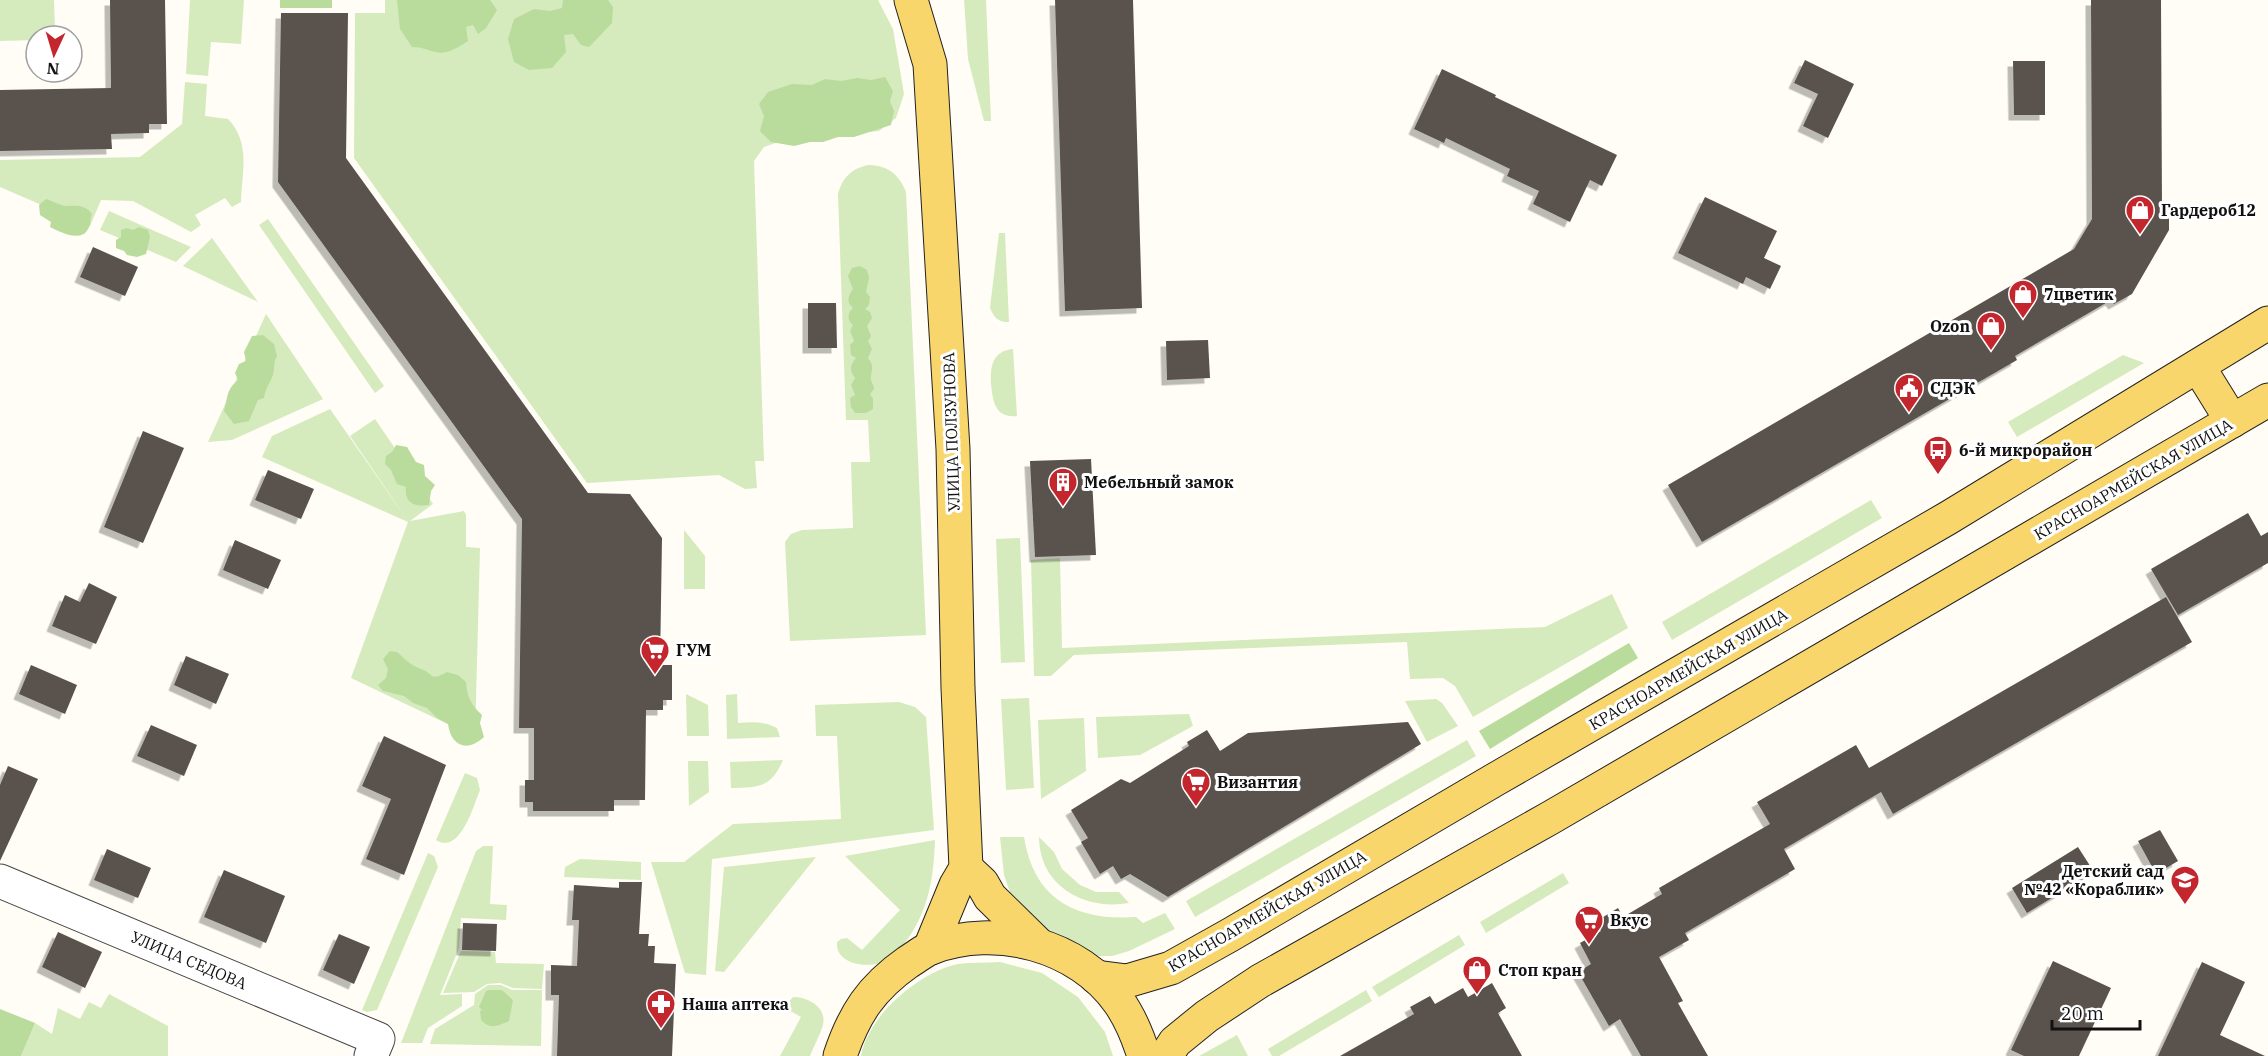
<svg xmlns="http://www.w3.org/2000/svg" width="2268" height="1056" font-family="'IBM Plex Serif',serif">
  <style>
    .green { fill: #d5ebbd }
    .forest { fill: #b9dc9c }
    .building { fill: #5a524d; filter: url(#shadow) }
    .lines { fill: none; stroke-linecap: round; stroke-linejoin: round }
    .minor-casing { stroke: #444; stroke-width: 35 }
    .major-casing { stroke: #222; stroke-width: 35 }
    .minor { stroke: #fff; stroke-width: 33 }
    .major { stroke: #f9d66b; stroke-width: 33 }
    .labels { text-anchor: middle; stroke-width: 6; stroke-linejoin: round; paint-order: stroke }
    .poi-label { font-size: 16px; font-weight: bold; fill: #111; stroke: #fff; text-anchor: start }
    .street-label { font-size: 16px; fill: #111; stroke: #fff }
  </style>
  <defs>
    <filter id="shadow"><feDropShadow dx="-5.5" dy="5.5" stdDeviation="0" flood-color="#0004"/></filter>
  </defs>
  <rect width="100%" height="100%" fill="#fffdf5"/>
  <g class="green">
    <path d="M0,0H54L55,30L49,36H36V40L0,41Z"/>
    <path d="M190,0H244L241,44L211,42L208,76L186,74Z"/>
    <path d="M385,0H878L893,29L904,94L896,118L879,131L781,141L764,147L754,161L764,461H755L757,488L745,489L719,475L587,483L354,158L355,13H385Z"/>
    <path d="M964,0H986L991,121H984L968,59Z"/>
    <path d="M185,82L207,84L205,116L228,119C251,143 242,172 241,202L232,207L225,198L195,215L201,225L191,232L133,201L101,200L90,226L0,187V160L140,157L182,124Z"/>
    <path d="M868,165C887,165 899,174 906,192L926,635L790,641L785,542L791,534L802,530L853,528L851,462H870L868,420H846L838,194C843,177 851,169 868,165Z"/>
    <path d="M109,211L191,247L176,262L100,230Z"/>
    <path d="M268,219L384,386L375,393L259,225Z"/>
    <path d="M999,233H1005L1009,322C998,323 994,317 990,308Z"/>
    <path d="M212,238L258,302L183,266Z"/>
    <path d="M266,314L323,399L232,440L208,442Z"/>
    <path d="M1013,349L1017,416C995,418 993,402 991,384C990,367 992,351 1013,349Z"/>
    <path d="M2123,355L2144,363L2017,437L2008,422Z"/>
    <path d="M330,409L408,521L350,436L375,419L433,504L410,521L464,511L466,515V547L480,548L475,737L351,678L408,522L262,457L272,436Z"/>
    <path d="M1871,500L1882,518L1672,640L1662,622Z"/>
    <path d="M684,530L705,556V589H684Z"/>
    <path d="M1020,538L1025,662L1001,663L996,539Z"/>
    <path d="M1060,558L1062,648L1545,627L1612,594L1628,628L1473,717L1455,686L1443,678L1410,679L1407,642L1074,655L1051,676H1034L1031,560Z"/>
    <path d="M686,694L708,705L709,736H687Z"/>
    <path d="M737,694L738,723C752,722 764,721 777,728L780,737L727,739L726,695Z"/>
    <path d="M1029,698L1034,788L1006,790L1001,699Z"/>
    <path d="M1436,699L1442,703L1458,726L1427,742L1405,701Z"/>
    <path d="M899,702L915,707L926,717L934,830L712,859L706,975L685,973L651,862H684L733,824L841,819L837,736H816L815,705Z"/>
    <path d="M1189,714L1193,726L1140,755L1098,758L1096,717Z"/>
    <path d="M1084,718L1086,771L1041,799L1038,720Z"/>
    <path d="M1467,740L1476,756L1195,917L1186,901Z"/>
    <path d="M783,760C771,788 759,787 731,788L730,762Z"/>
    <path d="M688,761H708L709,792L689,806Z"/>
    <path d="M465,773L477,778L480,790C473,807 460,855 436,840Z"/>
    <path d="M1000,837H1024C1034,900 1076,921 1136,917L1143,923L1165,913L1175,929L1129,951L1112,956H1096L1057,941L1011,895L1004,875Z"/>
    <path d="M1039,837L1054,852L1062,869L1080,885L1096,892H1119L1129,903C1085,911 1039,886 1039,837Z"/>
    <path d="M935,840C934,871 930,902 914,929C908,940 897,953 887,960C870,970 835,965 837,942L841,939L847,938L862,950L900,910L845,856Z"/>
    <path d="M483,846H493L490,904L507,905L506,920L461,918L459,948L440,995L462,994V1006L428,1028L422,1043H401L476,851Z"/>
    <path d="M428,853L434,856L438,867L377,1010L367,1012L362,1010Z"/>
    <path d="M816,857L724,972L715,971L724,867Z"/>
    <path d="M580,859L641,862V880L564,877L565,867Z"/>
    <path d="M1563,873L1569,883L1486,933L1480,922Z"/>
    <path d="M1459,935L1465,945L1379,997L1372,987Z"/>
    <path d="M461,951L495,952L496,963L544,964L542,989L513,988L500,983L487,984L474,992L443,993Z"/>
    <path d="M1000,962L1042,973L1078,997L1105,1032L1113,1056H861C868,1016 919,972 958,964C972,962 986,963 1000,962Z"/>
    <path d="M488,985H501L512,990H542L541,1046L430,1044L435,1029L474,1005L475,994Z"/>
    <path d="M1366,990L1372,1001L1279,1056H1272L1268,1049Z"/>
    <path d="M109,994L168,1026V1056H21L35,1023L52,1034L58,1008L80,1019L89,1002L101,1008Z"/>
    <path d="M793,997C808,997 827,1007 823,1025C820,1035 814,1046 810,1056H780L801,1017L787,1009V1004Z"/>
    <path d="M1237,1035L1248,1056H1199Z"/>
  </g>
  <g class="forest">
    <rect x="280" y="0" width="52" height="8"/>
    <path d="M397,0H490L497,10L486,28L478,34L473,25L466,27L468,41C458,47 448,55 436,52C427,50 422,47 412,47L400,29Z"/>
    <path d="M563,0H608L613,7L612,23L589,47L581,45L573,34L564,35L566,52L552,68L529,70L514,62L508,39L514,19L534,9L550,11L562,8Z"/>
    <path d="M885,77L893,91L890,101L894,111L891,125L854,137H838L823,142H810L794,146L771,142L760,131L764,116L759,104L768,92L792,84L812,85L825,79L841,81L857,78L871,80Z"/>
    <path d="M46,199C52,201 60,205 65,206C77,206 84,204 92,214C90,219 91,225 88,229C81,243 60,232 50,227L51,222L40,215L39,205Z"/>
    <path d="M139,227L148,230L150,237L146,254L137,257L127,255L124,251L116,248V240L121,237V230L127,228L133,230Z"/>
    <path d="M860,266L867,270L869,278L866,292L870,297L869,305L865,309L870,312L872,318L867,326L871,336L868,341L872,349L868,358C876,367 870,372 871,380C872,383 874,386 874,389L870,394L873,399V409L866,413H855L851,407L850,398L855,395L851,385L855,378C849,370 850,365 856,358L851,355L850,345L854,341L850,331L853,325C847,321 847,313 853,308C846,302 848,296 853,289L848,276L852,268Z"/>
    <path d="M263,335L274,344L277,356C273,363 275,368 273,375C270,383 265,389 264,398L258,400L249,421L234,424L224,411C228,397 226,390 238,380L235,373L239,364L246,361L244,352L252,336Z"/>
    <path d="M396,445L407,447L416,462L424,465L425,476L435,485L431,491L429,505C415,507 404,503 406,487L397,484L391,470L385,464L386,456L392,452Z"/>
    <path d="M1629,643L1638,658L1490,749L1479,731Z"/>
    <path d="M390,651L397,652C407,661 409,664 421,669C435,674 429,682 447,672L458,675L466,682C467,697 471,705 482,715L480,723L484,737C467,753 451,746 448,724L437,718L427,708L413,703L404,696L383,691L378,685L386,678L388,669L383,659Z"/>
    <path d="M490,990H502L513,1000L509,1021C498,1026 490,1030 481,1020L480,1011L482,1010L479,1007L486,991Z"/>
    <path d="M0,1009L35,1023L21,1056H0Z"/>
  </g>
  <g class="building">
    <path d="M110,0H165L167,124H149V133L111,134L112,149L0,151V90L111,88Z"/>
    <path d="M1055,0H1133L1142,308L1065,311Z"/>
    <path d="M2091,0H2161L2162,212H2169V230L2132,294L2114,304L2111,300L2015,356L2017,360L1702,542L1668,485L2074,249L2092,219Z"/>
    <path d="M281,13H348L346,158L588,493L630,494L662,538L660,665H672V700H663V710H646L645,800H614V811H533V802H525V780H534V728H519L522,519L278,182Z"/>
    <path d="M1805,60L1854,84L1828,138L1803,126L1818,94L1794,83Z"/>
    <path d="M2013,61H2045V115H2014Z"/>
    <path d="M1442,69L1496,95L1495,97L1617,155L1602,186L1590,180L1570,222L1533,204L1539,191L1507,176L1510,169L1446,138L1444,143L1414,129Z"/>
    <path d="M1705,197L1777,231L1764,258L1781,266L1770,289L1746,277L1743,284L1678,253Z"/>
    <path d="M93,247L138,267L125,296L80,277Z"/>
    <path d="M808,303H836L837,348H808Z"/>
    <path d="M1208,340L1210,378L1167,380L1166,341Z"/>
    <path d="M143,431L184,448L143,543L104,527Z"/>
    <path d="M1091,459L1096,555L1035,557L1030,461Z"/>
    <path d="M268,470L314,489L301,519L255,500Z"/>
    <path d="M2248,513L2261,536L2268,532V563L2178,615L2151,569Z"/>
    <path d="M235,540L281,560L268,589L223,570Z"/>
    <path d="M89,583L117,597L96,644L52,626L65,595L80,602Z"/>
    <path d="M2166,597L2192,642L1893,814L1881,792L1784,849L1795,869L1685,933L1689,940L1659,957L1683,1001L1678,1003L1708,1056H1641L1620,1019L1609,1026L1578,972L1591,964L1580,943L1601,931L1595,922L1618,908L1623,917L1662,894L1659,888L1770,824L1757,802L1856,745L1869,768Z"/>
    <path d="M186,656L229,674L216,704L174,685Z"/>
    <path d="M31,665L77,685L65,714L19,694Z"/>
    <path d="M1408,722L1421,744L1168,897L1130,874L1121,879L1113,866L1100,874L1081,842L1088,838L1071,810L1121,779L1130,783L1189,746L1187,742L1207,730L1220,751L1248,733Z"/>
    <path d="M151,725L197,745L184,776L137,756Z"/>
    <path d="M384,736L446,765L404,875L366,859L391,799L362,786Z"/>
    <path d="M8,766L38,779L0,861V785Z"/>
    <path d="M2160,830L2178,861L2156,874L2138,841Z"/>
    <path d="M2078,847L2094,872L2027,913L2012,888Z"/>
    <path d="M107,849L151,868L138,898L94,880Z"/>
    <path d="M224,870L285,896L266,943L204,917Z"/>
    <path d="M619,882H642L639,934H649L648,946H655L654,963L676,964L672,1056H557L559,995H551V965L577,966L579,920H572L574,885L619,888Z"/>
    <path d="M463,923L497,924L496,951L462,950Z"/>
    <path d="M58,932L102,952L85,988L42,967Z"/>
    <path d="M339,934L370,947L354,984L323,970Z"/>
    <path d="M2053,961L2111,988L2079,1056H2024L2011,1050Z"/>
    <path d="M2202,962L2245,982L2220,1035L2265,1056H2158Z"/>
    <path d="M1492,983L1506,1008L1498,1013L1522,1056H1340L1414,1014L1410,1007L1430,996L1435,1004L1463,988L1468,997Z"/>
  </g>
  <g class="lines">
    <g class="minor-casing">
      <path id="minor" d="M0,881L378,1039L371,1056"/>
    </g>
    <g class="major-casing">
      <g id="major">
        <path d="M911,0L930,64L953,449L958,688L966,868L956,885L930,948"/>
        <path d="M2198,366L2232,421"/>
        <path d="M966,868L982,883L990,897L1038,944"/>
        <path d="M1096,977L1127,981L1171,968L1230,935L1496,779L1948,518L2268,323"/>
        <path d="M840,1056C854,1014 871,988 908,962C915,958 923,951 931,948C996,923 1079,945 1119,1002C1131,1019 1138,1037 1144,1056"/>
        <path d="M1166,1056L1175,1042L1207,1016L1260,981L1550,818L2268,400"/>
      </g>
    </g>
    <use href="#minor" class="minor"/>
    <use href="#major" class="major"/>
  </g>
  <defs>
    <g id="shop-pin" transform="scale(1.5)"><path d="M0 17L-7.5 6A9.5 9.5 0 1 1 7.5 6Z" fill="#c4262e" stroke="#fff"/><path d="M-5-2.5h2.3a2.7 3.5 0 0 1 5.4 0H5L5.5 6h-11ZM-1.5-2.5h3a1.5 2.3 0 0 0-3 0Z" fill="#fff"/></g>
    <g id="civic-pin" transform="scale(1.5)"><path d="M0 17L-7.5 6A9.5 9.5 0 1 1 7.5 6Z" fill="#c4262e" stroke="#fff"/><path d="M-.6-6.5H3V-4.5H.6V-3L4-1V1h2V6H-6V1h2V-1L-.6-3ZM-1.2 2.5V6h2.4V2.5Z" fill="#fff"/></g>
    <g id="bus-pin" transform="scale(1.5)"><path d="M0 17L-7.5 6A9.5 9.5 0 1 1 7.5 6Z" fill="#c4262e" stroke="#fff"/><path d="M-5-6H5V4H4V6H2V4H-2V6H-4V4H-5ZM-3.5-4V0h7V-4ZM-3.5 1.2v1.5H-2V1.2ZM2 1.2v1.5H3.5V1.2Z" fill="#fff"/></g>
    <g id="building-pin" transform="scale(1.5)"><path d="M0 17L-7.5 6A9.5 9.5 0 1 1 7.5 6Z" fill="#c4262e" stroke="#fff"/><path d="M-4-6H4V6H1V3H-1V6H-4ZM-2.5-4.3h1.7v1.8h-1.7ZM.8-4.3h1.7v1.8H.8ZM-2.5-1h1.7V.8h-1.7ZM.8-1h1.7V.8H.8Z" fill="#fff"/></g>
    <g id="supermarket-pin" transform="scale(1.5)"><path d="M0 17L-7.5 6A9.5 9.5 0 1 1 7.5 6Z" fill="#c4262e" stroke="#fff"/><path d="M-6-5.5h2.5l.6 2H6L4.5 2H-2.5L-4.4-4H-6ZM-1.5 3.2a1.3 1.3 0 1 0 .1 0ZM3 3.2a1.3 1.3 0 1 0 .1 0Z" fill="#fff"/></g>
    <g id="school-pin" transform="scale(1.5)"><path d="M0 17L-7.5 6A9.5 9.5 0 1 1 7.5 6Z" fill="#c4262e" stroke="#fff"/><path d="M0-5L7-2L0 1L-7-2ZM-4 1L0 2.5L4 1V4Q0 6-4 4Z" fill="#fff"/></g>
    <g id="pharmacy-pin" transform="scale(1.5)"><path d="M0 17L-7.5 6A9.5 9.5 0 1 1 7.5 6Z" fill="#c4262e" stroke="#fff"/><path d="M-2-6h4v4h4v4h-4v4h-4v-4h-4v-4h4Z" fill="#fff"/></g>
  </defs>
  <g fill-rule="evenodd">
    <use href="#shop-pin" x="2140" y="210"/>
    <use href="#shop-pin" x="2023" y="294"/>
    <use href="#shop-pin" x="1991" y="326"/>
    <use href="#civic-pin" x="1909" y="388"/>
    <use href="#bus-pin" x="1938" y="450"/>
    <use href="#building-pin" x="1063" y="482"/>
    <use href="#supermarket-pin" x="655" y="650"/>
    <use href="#supermarket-pin" x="1196" y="782"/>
    <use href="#school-pin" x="2185" y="880"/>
    <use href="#supermarket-pin" x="1589" y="920"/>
    <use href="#shop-pin" x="1477" y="970"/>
    <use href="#pharmacy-pin" x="661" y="1004"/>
  </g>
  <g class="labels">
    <g class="poi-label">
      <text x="2161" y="216">Гардероб12</text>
      <text x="2044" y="300">7цветик</text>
      <text x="1970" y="332" text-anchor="end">Ozon</text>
      <text x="1930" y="394">СДЭК</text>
      <text x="1959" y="456">6-й микрорайон</text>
      <text x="1084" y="488">Мебельный замок</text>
      <text x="676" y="656">ГУМ</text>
      <text x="1217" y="788">Византия</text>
      <text x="2164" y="877" text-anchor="end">Детский сад<tspan x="2164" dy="18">№42 «Кораблик»</tspan></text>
      <text x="1610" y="926">Вкус</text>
      <text x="1498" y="976">Стоп кран</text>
      <text x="682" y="1010">Наша аптека</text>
    </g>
    <g class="street-label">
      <text transform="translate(951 432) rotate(-92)" y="6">УЛИЦА ПОЛЗУНОВА</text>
      <text transform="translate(2133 479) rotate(-30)" y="6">КРАСНОАРМЕЙСКАЯ УЛИЦА</text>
      <text transform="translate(1688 669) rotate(-30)" y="6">КРАСНОАРМЕЙСКАЯ УЛИЦА</text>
      <text transform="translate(1267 911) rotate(-30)" y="6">КРАСНОАРМЕЙСКАЯ УЛИЦА</text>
      <text transform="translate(189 960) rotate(23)" y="6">УЛИЦА СЕДОВА</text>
    </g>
  </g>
  <g transform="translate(54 54) rotate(184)"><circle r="28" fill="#ffffff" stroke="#a0a0a0" stroke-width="1.5"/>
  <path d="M0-4.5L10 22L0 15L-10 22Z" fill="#c4262e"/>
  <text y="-9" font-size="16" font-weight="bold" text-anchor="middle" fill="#111111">N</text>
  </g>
  <path d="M2052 1020v9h88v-9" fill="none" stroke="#111111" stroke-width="3"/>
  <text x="2061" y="1020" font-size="18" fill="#111111" stroke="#ffffff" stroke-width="4.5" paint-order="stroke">20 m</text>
</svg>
